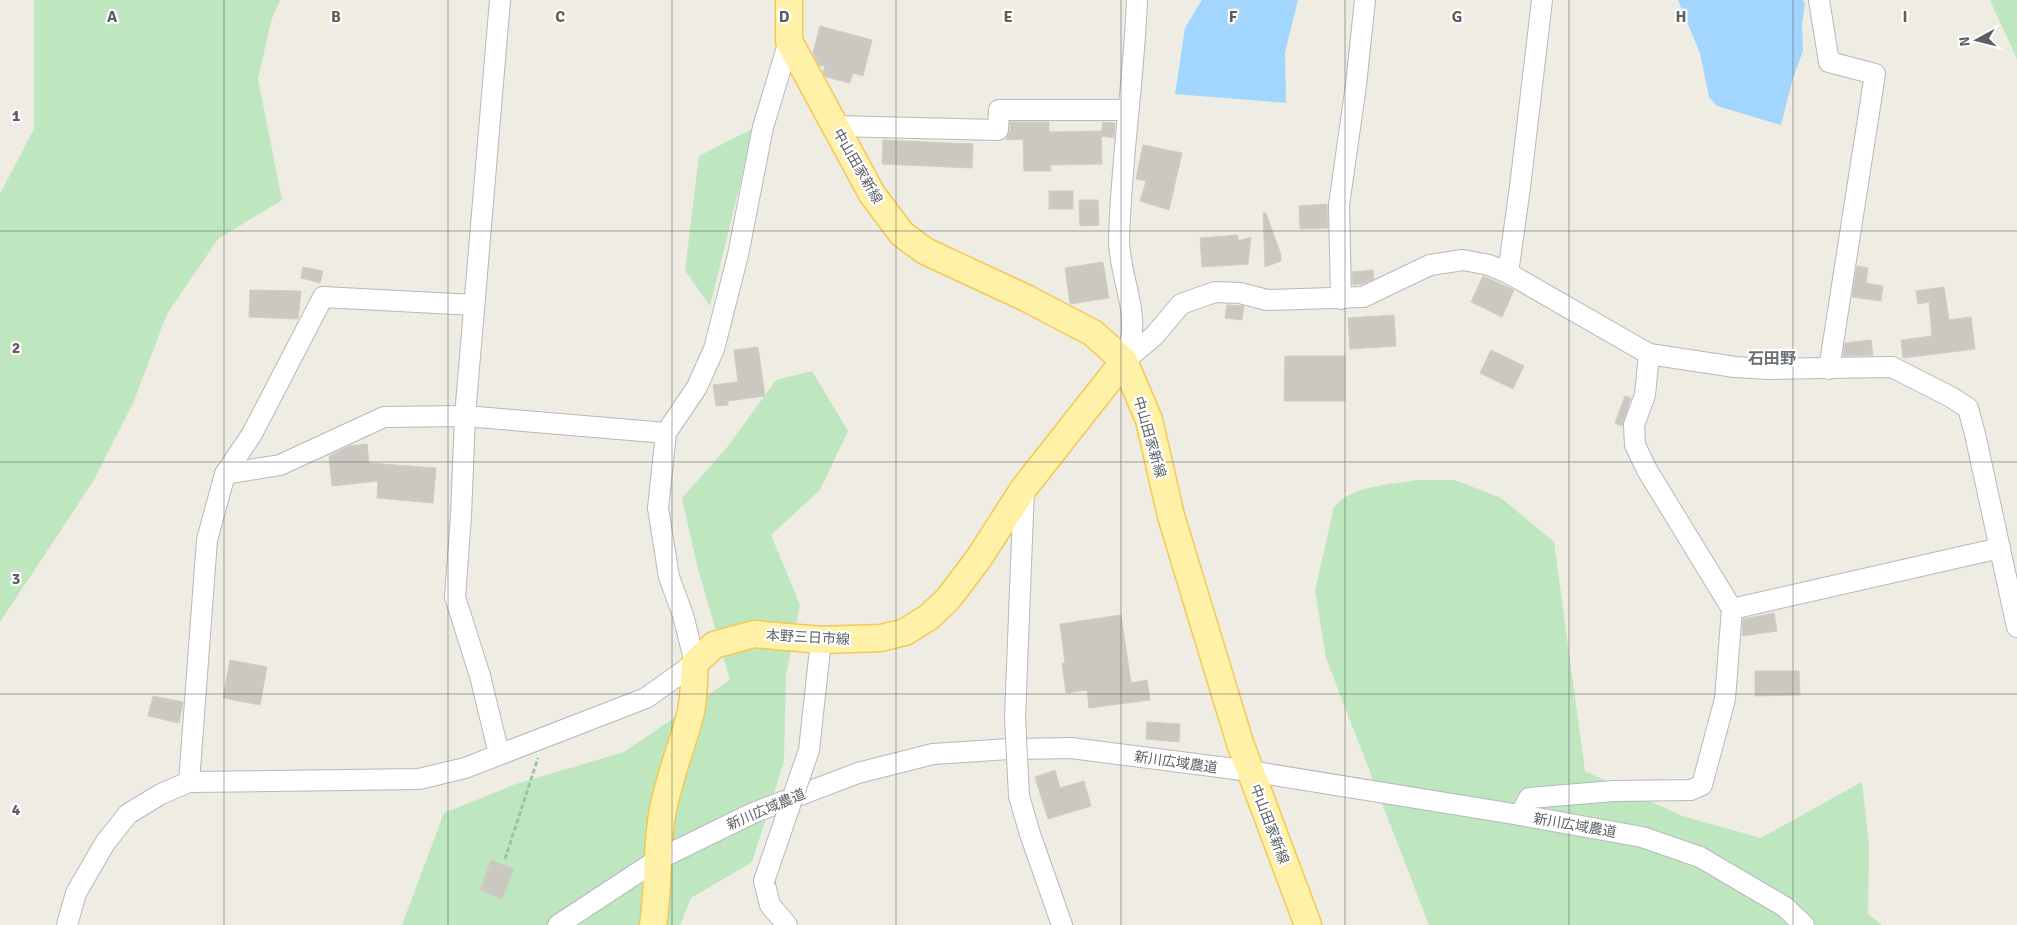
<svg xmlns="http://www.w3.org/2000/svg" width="2017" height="925" font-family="Signika,'Noto Sans JP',sans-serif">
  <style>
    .green { fill: #bee6bf }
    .water { fill: #a2d6ff }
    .building { fill: #cbc8c2; stroke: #d3cdc1 }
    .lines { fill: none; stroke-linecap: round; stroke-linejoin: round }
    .minor-casing { stroke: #b5b9bd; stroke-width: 22 }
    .major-casing { stroke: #f3c956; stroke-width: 29 }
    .path { stroke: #97c7a5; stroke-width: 3; stroke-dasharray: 5 2.5; stroke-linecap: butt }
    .minor { stroke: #fff; stroke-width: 20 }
    .major { stroke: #fff1a7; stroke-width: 26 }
    .minor-bridge-casing { stroke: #b5b9bd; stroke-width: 22; stroke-linecap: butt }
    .minor-bridge { stroke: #fff; stroke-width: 20 }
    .grid { fill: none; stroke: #5b5f64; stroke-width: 1; stroke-opacity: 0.55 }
    .labels { text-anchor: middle; stroke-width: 4.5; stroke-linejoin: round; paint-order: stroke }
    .street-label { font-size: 14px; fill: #5b5f64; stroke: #fff }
    .quarter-label { font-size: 16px; font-weight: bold; fill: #6c7176; stroke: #fff }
    .grid-label { font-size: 16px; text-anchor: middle; font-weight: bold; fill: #5b5f64; stroke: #fff; stroke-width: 4.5; stroke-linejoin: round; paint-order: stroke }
  </style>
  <rect width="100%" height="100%" fill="#eeece3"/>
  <g class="green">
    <path d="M34,0H280L271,21L258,79L282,200L218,239L167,314L133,403L94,480L0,622V194L34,129Z"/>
    <path d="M1990,0H2017V59Z"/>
    <path d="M754,128L710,306L685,270L699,156Z"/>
    <path d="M812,371L848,431L820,490L771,535L800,605L786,675L784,761L752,862L691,898L680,925H402L444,813L516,784L624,752L730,680L697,565L682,498L729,445L776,380Z"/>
    <path d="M1417,480H1455L1501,498L1554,542L1585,771L1682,816L1761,838L1862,782L1869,845L1868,914L1882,925H1429L1326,658L1315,591L1334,507C1352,485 1390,485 1417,480Z"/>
  </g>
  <g class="water">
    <path d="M1202,0H1298L1285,52L1286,103L1175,94L1185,28Z"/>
    <path d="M1678,0H1803L1805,4L1802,24L1803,51L1793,78L1781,125L1717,106L1709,97L1700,53Z"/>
  </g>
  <g class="building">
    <path d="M820,26L872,40L863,76L853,73L850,83L826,77L823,72L825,66L819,65L813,53Z"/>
    <path d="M1010,122H1049V132L1101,131L1102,164L1050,165L1051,171H1024L1023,139L1006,140L1010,131Z"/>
    <path d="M1103,122L1115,123L1114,138L1101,136Z"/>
    <path d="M883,140L973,144L972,168L882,164Z"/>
    <path d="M1143,145L1182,153L1169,210L1140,201L1146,181L1136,179Z"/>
    <rect x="1049" y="191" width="24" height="18"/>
    <path d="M1079,200H1098L1099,225L1080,226Z"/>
    <path d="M1327,204L1328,228L1300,229L1299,206Z"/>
    <path d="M1263,213H1266L1281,255V261L1265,267Z"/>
    <path d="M1238,235V241L1251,237L1248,264L1202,267L1200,238Z"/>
    <path d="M1103,262L1109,298L1070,304L1065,268Z"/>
    <path d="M1857,266L1868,268L1866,283L1883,286L1881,301L1852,297Z"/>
    <path d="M303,267L323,271L320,283L301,278Z"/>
    <path d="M1373,270L1374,279L1362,284L1353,285L1352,272Z"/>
    <path d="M1483,276L1514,290L1502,317L1471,302Z"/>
    <path d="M1944,287L1949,320L1971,317L1975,349L1903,358L1901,340L1932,336L1929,302L1918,304L1916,291Z"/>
    <path d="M250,290L301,291L298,319L249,317Z"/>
    <path d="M1227,305L1244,306L1242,320L1225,318Z"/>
    <path d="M1394,315L1396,346L1350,349L1348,318Z"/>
    <path d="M1871,340L1873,355L1843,356L1845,343Z"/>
    <path d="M758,347L765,396L728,401V405L716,406L713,385L738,382L734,350Z"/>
    <path d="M1491,350L1524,366L1513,389L1480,373Z"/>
    <path d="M1285,356H1345V401H1284Z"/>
    <path d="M1625,396L1631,398L1622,426L1615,423Z"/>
    <path d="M367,444L369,463L436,468L433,503L377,498L378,481L332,486L329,456L349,446Z"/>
    <path d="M1774,613L1777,631L1742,636L1743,619Z"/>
    <path d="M1121,615L1131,683L1147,680L1150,700L1089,708L1087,690L1066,693L1062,663H1065L1060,624Z"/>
    <path d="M230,660L267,667L260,705L223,698Z"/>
    <path d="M1755,671H1799L1800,695L1755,696Z"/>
    <path d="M153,696L183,702L179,723L148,716Z"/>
    <path d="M1147,722L1180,724L1179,742L1146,739Z"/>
    <path d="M1055,770L1060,788L1084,781L1091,806L1048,819L1035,777Z"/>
    <path d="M491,860L514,869L502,899L480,890Z"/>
  </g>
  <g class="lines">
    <g class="minor-casing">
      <g id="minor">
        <path d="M1819,0L1829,62L1875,74L1829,369"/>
        <path d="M835,126L998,130L999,110H1128"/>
        <path d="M1508,273L1520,187L1542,0"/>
        <path d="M1341,299L1339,205L1356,85L1365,0"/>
        <path d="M1649,354L1645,395L1634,425L1635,445L1647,470L1732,609L2000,548"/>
        <path d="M1124,361L1154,336L1181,304L1215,292L1240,293L1267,300L1363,297L1430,265L1463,260L1489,265L1508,273L1649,354L1735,367L1769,369L1892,367L1951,397L1968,408L1975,434L2017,627"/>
        <path d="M1124,361C1127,351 1132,341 1132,331C1134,300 1119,270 1119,240C1121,160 1134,80 1137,0"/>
        <path d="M225,474L280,465L384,417L465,416L666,433"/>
        <path d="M1015,718L1024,488"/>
        <path d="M809,750L821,640"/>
        <path d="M499,754L480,676L455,597L461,516L465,416L500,0"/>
        <path d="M189,782L207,540L225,474L252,434L323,297L474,305"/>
        <path d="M1520,815L1529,798L1614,791L1691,790L1702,785L1725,699L1732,609"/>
        <path d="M1030,834L1062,925"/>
        <path d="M764,881L770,905L787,925"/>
        <path d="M67,925L76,893L105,843L128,814L161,794L189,782L419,779L465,768L646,698L695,663L683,615L669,577L658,508L666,433L697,387L714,349L738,255L763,127L789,41"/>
        <path d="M558,925L657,860L753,813L858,773L933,754L1009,749L1071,748L1250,771L1520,815L1642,837L1700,857L1785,907L1804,925"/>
      </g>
    </g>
    <g class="major-casing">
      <g id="major">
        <path d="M789,0V41L872,194L902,234L925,251L1026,298L1093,333L1124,361L1149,420L1171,516L1240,743L1308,925"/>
        <path d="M653,925C659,889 656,852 662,815C668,780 682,747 691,712C694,697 694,679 695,663L714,645L754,634L821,640L881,638L905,632L929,617L948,599L979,558L1024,488L1124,361"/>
      </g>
    </g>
    <path class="path" d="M505,859L538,758"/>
    <use href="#minor" class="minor"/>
    <use href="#major" class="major"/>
    <g class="minor-bridge-casing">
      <g id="minor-bridge">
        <path d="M1015,718L1019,796L1030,834"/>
        <path d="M764,881L809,750"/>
      </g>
    </g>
    <use href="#minor-bridge" class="minor-bridge"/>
  </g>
  <path class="grid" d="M224,0V925M448,0V925M672,0V925M896,0V925M1121,0V925M1345,0V925M1569,0V925M1793,0V925M0,231H2017M0,462H2017M0,694H2017"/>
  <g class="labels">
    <g class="street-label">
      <text transform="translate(858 166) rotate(60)" y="5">中山田家新線</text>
      <text transform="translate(1150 437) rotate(74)" y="5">中山田家新線</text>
      <text transform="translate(808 637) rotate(3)" y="5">本野三日市線</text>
      <text transform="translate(1176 762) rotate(8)" y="5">新川広域農道</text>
      <text transform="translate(766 809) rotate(-23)" y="5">新川広域農道</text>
      <text transform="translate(1270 824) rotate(69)" y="5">中山田家新線</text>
      <text transform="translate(1575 825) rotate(10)" y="5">新川広域農道</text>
    </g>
    <g class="quarter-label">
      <text x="1772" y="364">石田野</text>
    </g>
  </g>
  <g class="grid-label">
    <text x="112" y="22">A</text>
    <text x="336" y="22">B</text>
    <text x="560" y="22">C</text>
    <text x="784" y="22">D</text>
    <text x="1008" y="22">E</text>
    <text x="1233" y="22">F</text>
    <text x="1457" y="22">G</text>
    <text x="1681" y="22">H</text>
    <text x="1905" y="22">I</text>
    <text x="16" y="121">1</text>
    <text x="16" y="353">2</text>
    <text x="16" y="584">3</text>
    <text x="16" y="815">4</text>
  </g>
  <g transform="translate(1977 40) rotate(263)" stroke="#ffffff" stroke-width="4" paint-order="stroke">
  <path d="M0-4L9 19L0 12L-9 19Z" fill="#5b5f64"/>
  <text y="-8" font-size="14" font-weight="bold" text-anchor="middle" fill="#5b5f64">N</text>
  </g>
</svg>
